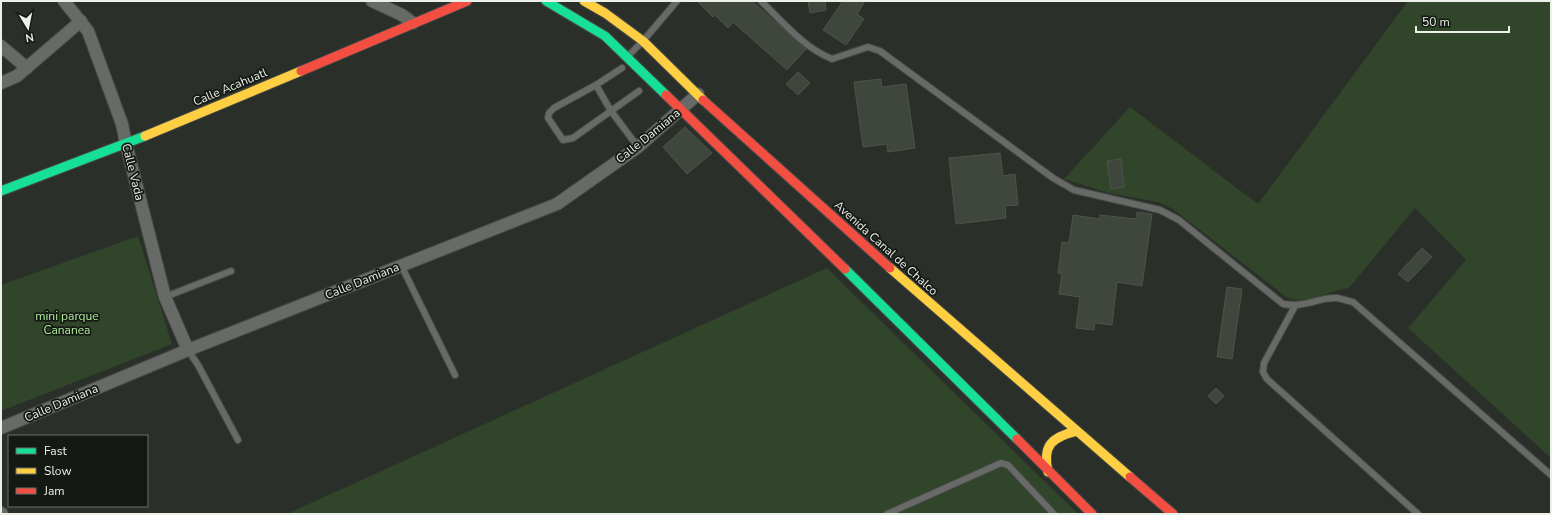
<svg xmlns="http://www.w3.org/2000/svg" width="1552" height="515" font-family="'Nunito Sans',sans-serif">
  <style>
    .green { fill: #304529 }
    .building { fill: #3f473c; stroke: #4e524d }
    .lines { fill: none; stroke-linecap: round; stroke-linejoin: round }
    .lane-casing { stroke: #474946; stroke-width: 8 }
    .street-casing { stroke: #474946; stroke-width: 14 }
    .fast-casing { stroke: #474946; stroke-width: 11 }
    .slow-casing { stroke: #474946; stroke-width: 11 }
    .jam-casing { stroke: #474946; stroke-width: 11 }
    .lane { stroke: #686a67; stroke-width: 6 }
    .street { stroke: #686a67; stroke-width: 12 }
    .fast { stroke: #16e098; stroke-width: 9 }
    .slow { stroke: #ffcf43; stroke-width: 9 }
    .jam { stroke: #f24e42; stroke-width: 9 }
    .labels { text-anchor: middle; stroke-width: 3.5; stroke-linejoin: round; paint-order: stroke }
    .street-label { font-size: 12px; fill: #ebf0e9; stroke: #151914 }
    .park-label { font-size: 12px; fill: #b0ea9b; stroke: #151914 }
  </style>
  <rect width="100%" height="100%" fill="#2b2f2a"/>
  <g class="green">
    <path d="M1408,1H1551V458L1408,328L1466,260L1415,208L1349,288C1326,291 1308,306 1286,297L1173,209L1158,202L1109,193L1064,179L1130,107L1258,204Z"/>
    <path d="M138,236L172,344L1,411V285Z"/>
    <path d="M827,268L1078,514H287Z"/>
  </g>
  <g class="building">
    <path d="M697,1H752L806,49L787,70L733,22L728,28L715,15L713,17Z"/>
    <path d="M808,1H825L826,10L810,13Z"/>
    <path d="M843,1H865L857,14L864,19L846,45L823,30Z"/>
    <path d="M798,72L810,83L798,95L786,84Z"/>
    <path d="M881,79L882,87L906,84L915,148L888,152L887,144L863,147L854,82Z"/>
    <path d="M685,127L712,153L687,174L663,147Z"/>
    <path d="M1000,153L1003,176L1015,174L1018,205L1005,206L1006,218L956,224L949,158Z"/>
    <path d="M1121,159L1124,187L1111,189L1107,161Z"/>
    <path d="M1137,212L1152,214L1142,286L1117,282L1112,325L1095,323L1094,330L1076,328L1080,297L1059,294L1062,274L1058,273L1062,242L1069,243L1073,215L1100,219V215L1136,219Z"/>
    <path d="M1422,248L1432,257L1408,282L1398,274Z"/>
    <path d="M1227,287L1242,289L1232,359L1217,357Z"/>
    <path d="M1216,388L1224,396L1216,404L1208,396Z"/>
  </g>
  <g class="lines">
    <g class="lane-casing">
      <g id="lane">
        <path d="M761,1C783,22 804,48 832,59L868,47L880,51L1053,178L1074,190L1160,210L1179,220L1283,304C1306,308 1318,297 1337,298C1343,299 1348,301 1353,302L1551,475"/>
        <path d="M628,56L643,41L677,1"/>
        <path d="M596,85L622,68"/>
        <path d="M638,147L611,111L596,85L554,108L549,113L548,118L563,140L573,138L639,91"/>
        <path d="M401,265L455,375"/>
        <path d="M165,297L231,271"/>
        <path d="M1295,306L1264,363L1263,372L1267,379L1418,514"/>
        <path d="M188,350L198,365L238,440"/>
        <path d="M887,514L1001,463L1008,465L1054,514"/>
      </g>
    </g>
    <g class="street-casing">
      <g id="street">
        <path d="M64,1L88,31L122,124L126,144L165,297L188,350"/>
        <path d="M372,1L402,15L413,23"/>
        <path d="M1,46L27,68"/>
        <path d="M1,83L17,76L81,21"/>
        <path d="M1,428L188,350L557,204L638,147L698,94"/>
        <path d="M1,513L2,514"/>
      </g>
    </g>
    <g class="fast-casing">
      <g id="fast">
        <path d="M546,1L605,36L666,95"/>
        <path d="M1,191L145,136"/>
        <path d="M845,269L1017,439"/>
      </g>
    </g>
    <g class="slow-casing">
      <g id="slow">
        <path d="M584,1L605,13L643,41L703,100"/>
        <path d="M145,136L301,71"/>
        <path d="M890,268L1130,477"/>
        <path d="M1048,472C1042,445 1052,437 1077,431"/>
      </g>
    </g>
    <g class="jam-casing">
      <g id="jam">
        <path d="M301,71L467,1"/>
        <path d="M666,95L845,269"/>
        <path d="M703,100L890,268"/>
        <path d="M1017,439L1092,514"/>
        <path d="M1130,477L1173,514"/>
      </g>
    </g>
    <use href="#lane" class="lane"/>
    <use href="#street" class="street"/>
    <use href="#fast" class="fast"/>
    <use href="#slow" class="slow"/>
    <use href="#jam" class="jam"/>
  </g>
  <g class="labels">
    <g class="street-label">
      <text transform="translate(230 87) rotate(-23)" y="4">Calle Acahuatl</text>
      <text transform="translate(648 136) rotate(-39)" y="4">Calle Damiana</text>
      <text transform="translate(133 172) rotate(76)" y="4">Calle Vada</text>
      <text transform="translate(886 248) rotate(42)" y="4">Avenida Canal de Chalco</text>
      <text transform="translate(362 281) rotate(-22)" y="4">Calle Damiana</text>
      <text transform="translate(61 403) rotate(-23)" y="4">Calle Damiana</text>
    </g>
    <g class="park-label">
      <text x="67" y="320">mini parque<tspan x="67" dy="14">Cananea</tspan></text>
    </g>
  </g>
  <rect width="1552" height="515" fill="none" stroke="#ebf0e9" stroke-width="4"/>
  <rect x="8" y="435" width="140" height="72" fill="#151914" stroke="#6b6f69"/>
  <rect x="16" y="448" width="20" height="6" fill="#16e098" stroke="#6b6f69"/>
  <text x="44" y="455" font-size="12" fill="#ebf0e9">Fast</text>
  <rect x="16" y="468" width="20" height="6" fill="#ffcf43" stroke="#6b6f69"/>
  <text x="44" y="475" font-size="12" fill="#ebf0e9">Slow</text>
  <rect x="16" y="488" width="20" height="6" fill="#f24e42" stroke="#6b6f69"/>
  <text x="44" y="495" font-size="12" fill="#ebf0e9">Jam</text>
  <g transform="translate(28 28) rotate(170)" stroke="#151914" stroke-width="3" paint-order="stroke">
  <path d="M0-3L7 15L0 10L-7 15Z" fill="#ebf0e9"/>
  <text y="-6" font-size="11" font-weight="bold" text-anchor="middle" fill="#ebf0e9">N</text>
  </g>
  <path d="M1416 26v6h93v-6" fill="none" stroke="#ebf0e9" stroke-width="2"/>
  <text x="1422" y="26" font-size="12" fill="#ebf0e9" stroke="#151914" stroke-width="3" paint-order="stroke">50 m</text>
</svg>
